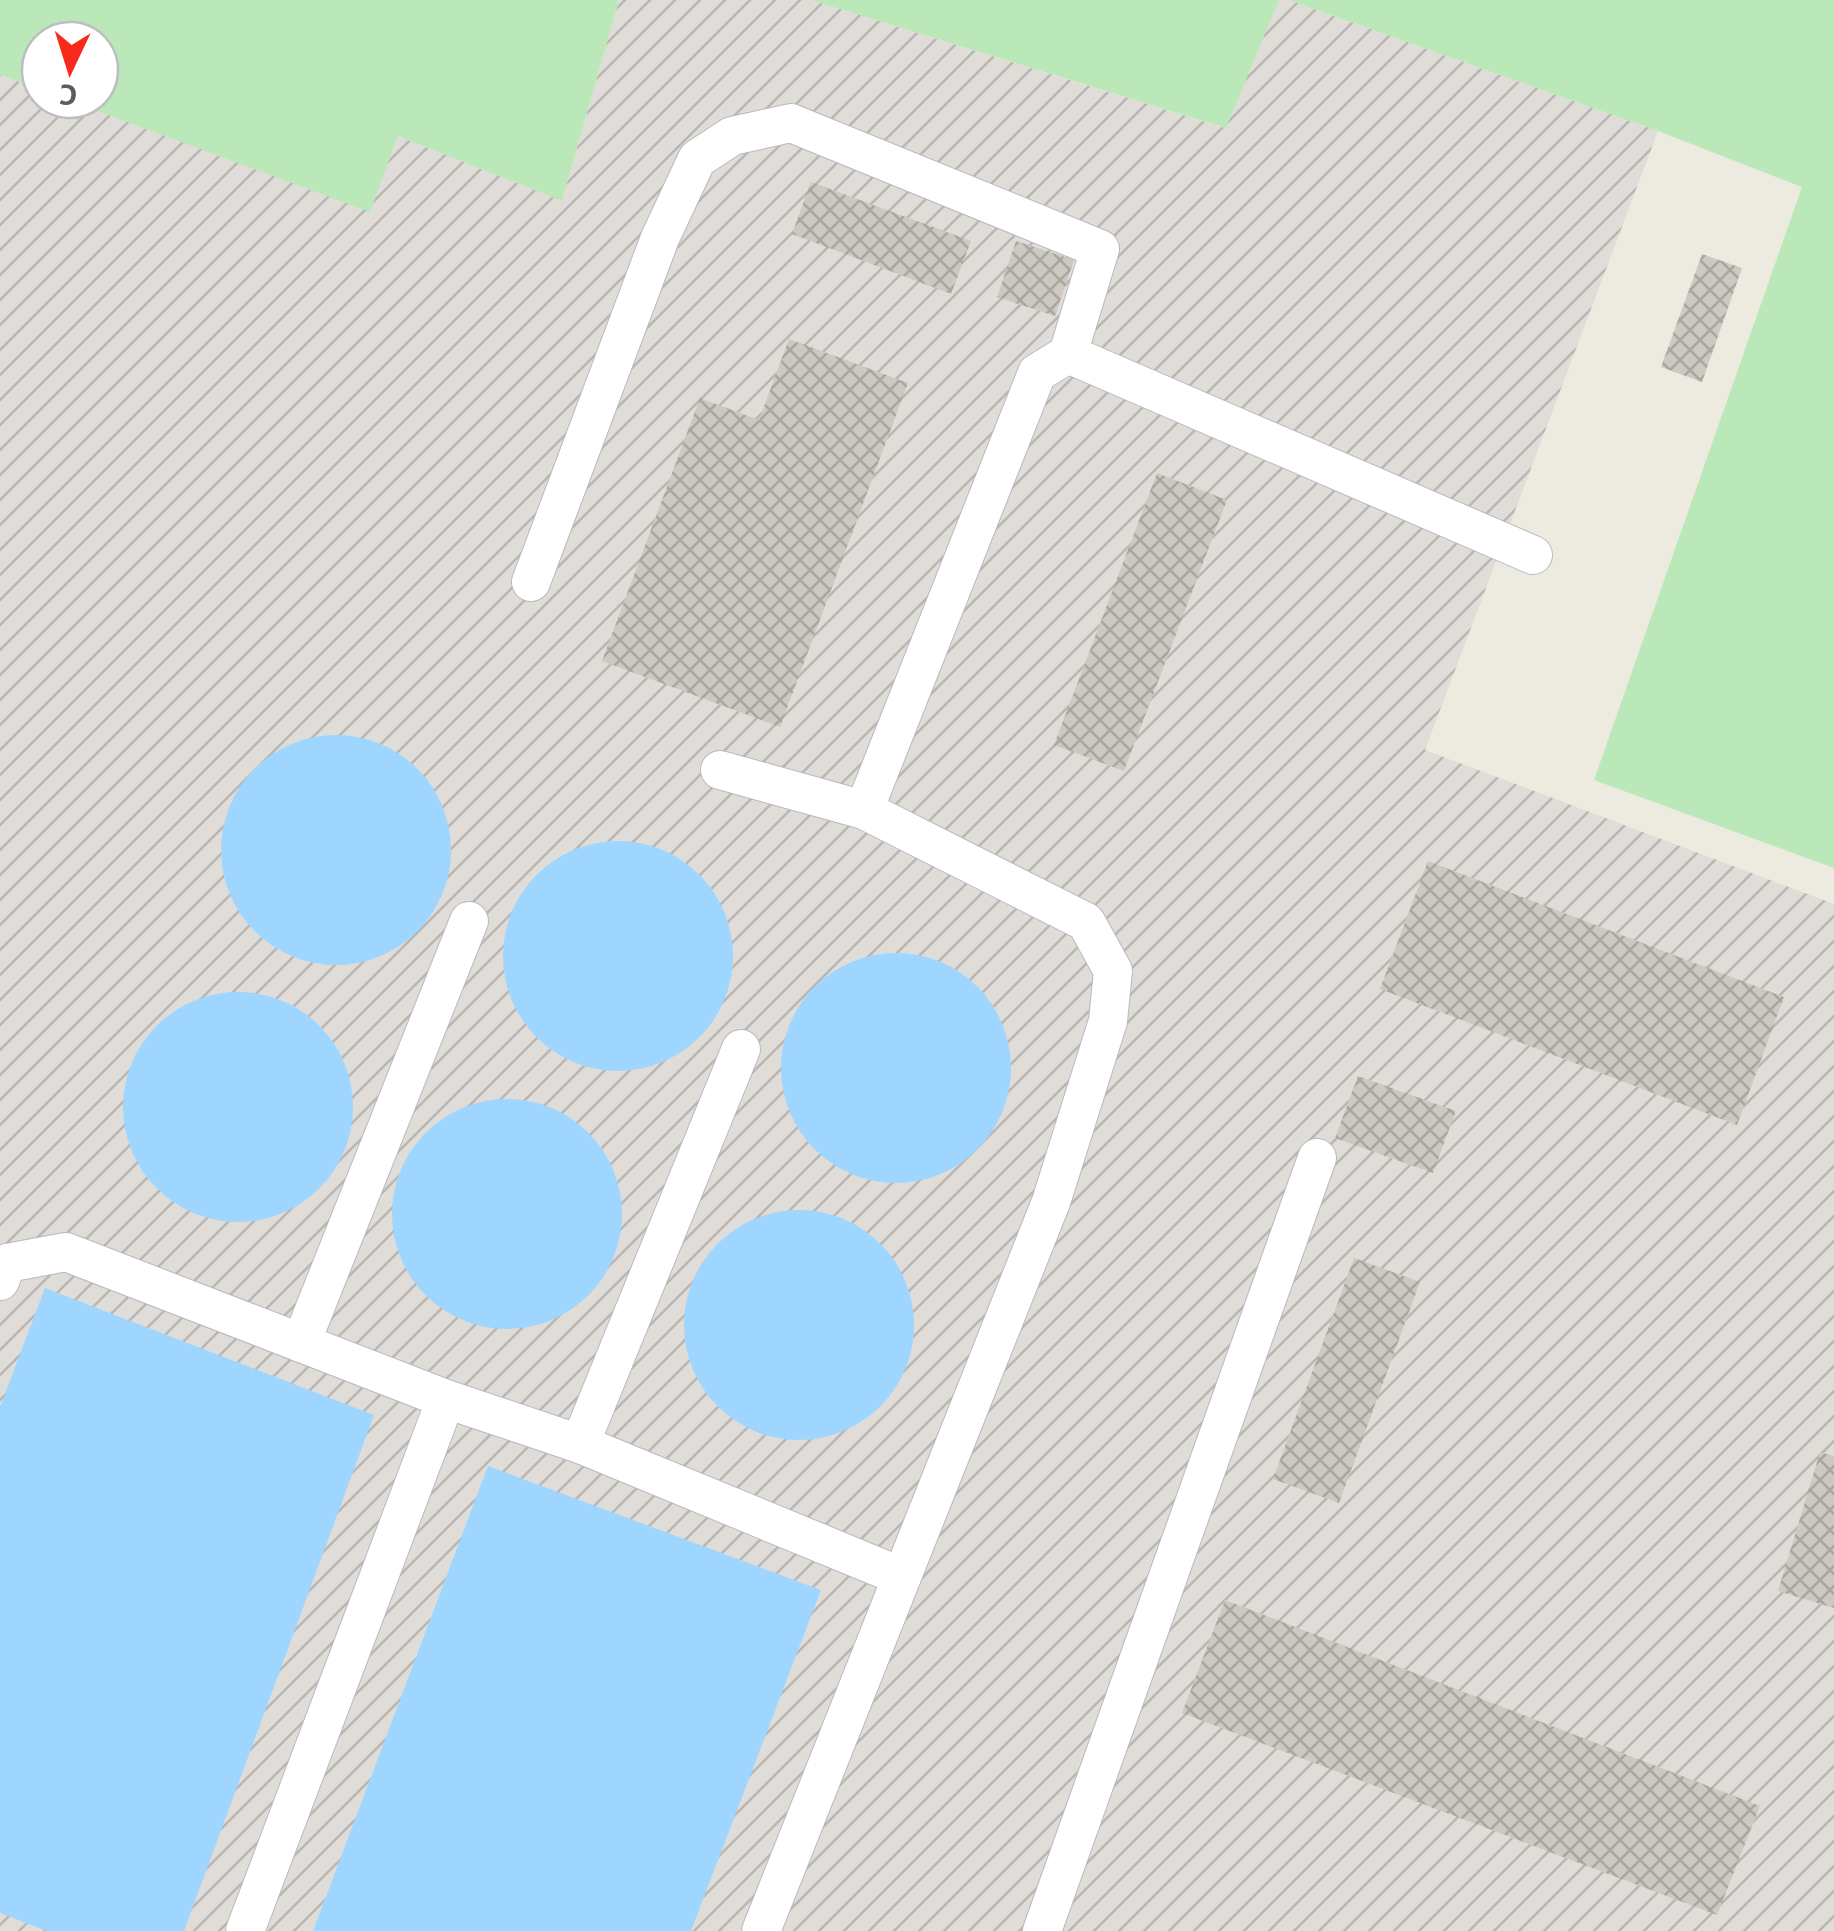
<svg xmlns="http://www.w3.org/2000/svg" width="1834" height="1931" font-family="'Noto Sans',sans-serif">
  <style>
    .industrial { fill: url(#industrial-furrows) }
    .grass { fill: #bae8b9 }
    .water { fill: #9ed6ff }
    .building { fill: url(#building-cross-hatch) }
    .lines { fill: none; stroke-linecap: round; stroke-linejoin: round }
    .minor-casing { stroke: #b6b9be; stroke-width: 40 }
    .minor { stroke: #fff; stroke-width: 38 }
  </style>
  <defs>
    <pattern id="industrial-furrows" width="10" height="10" patternUnits="userSpaceOnUse" patternTransform="scale(2.5)"><rect width="10" height="10" fill="#e0ddd8"/><path d="M-1 1l2-2M0 10L10 0M9 11l2-2" fill="none" stroke="#b9b6b3"/></pattern>
    <pattern id="building-cross-hatch" width="8" height="8" patternUnits="userSpaceOnUse" patternTransform="scale(2.5)"><rect width="8" height="8" fill="#cdc8c1"/><path d="M0 0l8 8M0 8l8-8" fill="none" stroke="#a9a6a0"/></pattern>
  </defs>
  <rect width="100%" height="100%" fill="#edeae0"/>
  <path class="industrial" d="M619,0H811L1225,128L1279,0H1289L1658,131L1425,750L1834,904V1931H0V75L40,89V100H69L369,211L398,136L562,201Z"/>
  <g class="grass">
    <path d="M0,0H619L562,201L398,136L370,212L68,100H100V40H40V89L0,75Z"/>
    <path d="M811,0H1279L1226,128Z"/>
    <path d="M1289,0H1834V868L1594,780L1802,187L1658,131Z"/>
  </g>
  <g class="water">
    <circle cx="336" cy="850" r="115"/>
    <circle cx="618" cy="956" r="115"/>
    <circle cx="896" cy="1068" r="115"/>
    <circle cx="238" cy="1107" r="115"/>
    <circle cx="507" cy="1214" r="115"/>
    <circle cx="799" cy="1325" r="115"/>
    <path d="M45,1288L374,1415L184,1931H47L0,1913V1407Z"/>
    <path d="M488,1466L821,1590L691,1931H313Z"/>
  </g>
  <g class="building">
    <path d="M811,182L971,241L951,294L792,234Z"/>
    <path d="M1016,241L1074,260L1055,316L997,297Z"/>
    <path d="M1702,254L1742,268L1702,382L1661,367Z"/>
    <path d="M789,339L908,383L780,727L602,661L700,398L759,420Z"/>
    <path d="M1157,473L1227,500L1124,771L1054,745Z"/>
    <path d="M1428,861L1784,997L1737,1125L1380,989Z"/>
    <path d="M1358,1076L1456,1111L1433,1173L1335,1138Z"/>
    <path d="M1354,1258L1420,1282L1339,1503L1273,1479Z"/>
    <path d="M1820,1452L1834,1456V1608L1778,1591Z"/>
    <path d="M1225,1600L1760,1806L1717,1915L1182,1713Z"/>
  </g>
  <g class="lines">
    <g class="minor-casing">
      <g id="minor">
        <path d="M1068,354L1533,555"/>
        <path d="M531,582L660,238L697,159L732,136L791,123L1100,249L1068,354L1037,373L864,810"/>
        <path d="M720,770L864,810L1086,922L1113,971L1108,1021L1051,1202L761,1931"/>
        <path d="M741,1049L580,1444L900,1576"/>
        <path d="M0,1281L7,1263L66,1252L446,1399L580,1444"/>
        <path d="M301,1343L469,921"/>
        <path d="M245,1931L446,1399"/>
        <path d="M1042,1931L1317,1158"/>
      </g>
    </g>
    <use href="#minor" class="minor"/>
  </g>
  <g transform="translate(70 70) rotate(184)"><circle r="48" fill="#ffffff" stroke="#bdbec0" stroke-width="2.5"/>
  <path d="M0-8L18 38L0 25L-18 38Z" fill="#f72a1c"/>
  <text y="-15" font-size="28" font-weight="bold" text-anchor="middle" fill="#595d62">С</text>
  </g>
</svg>
